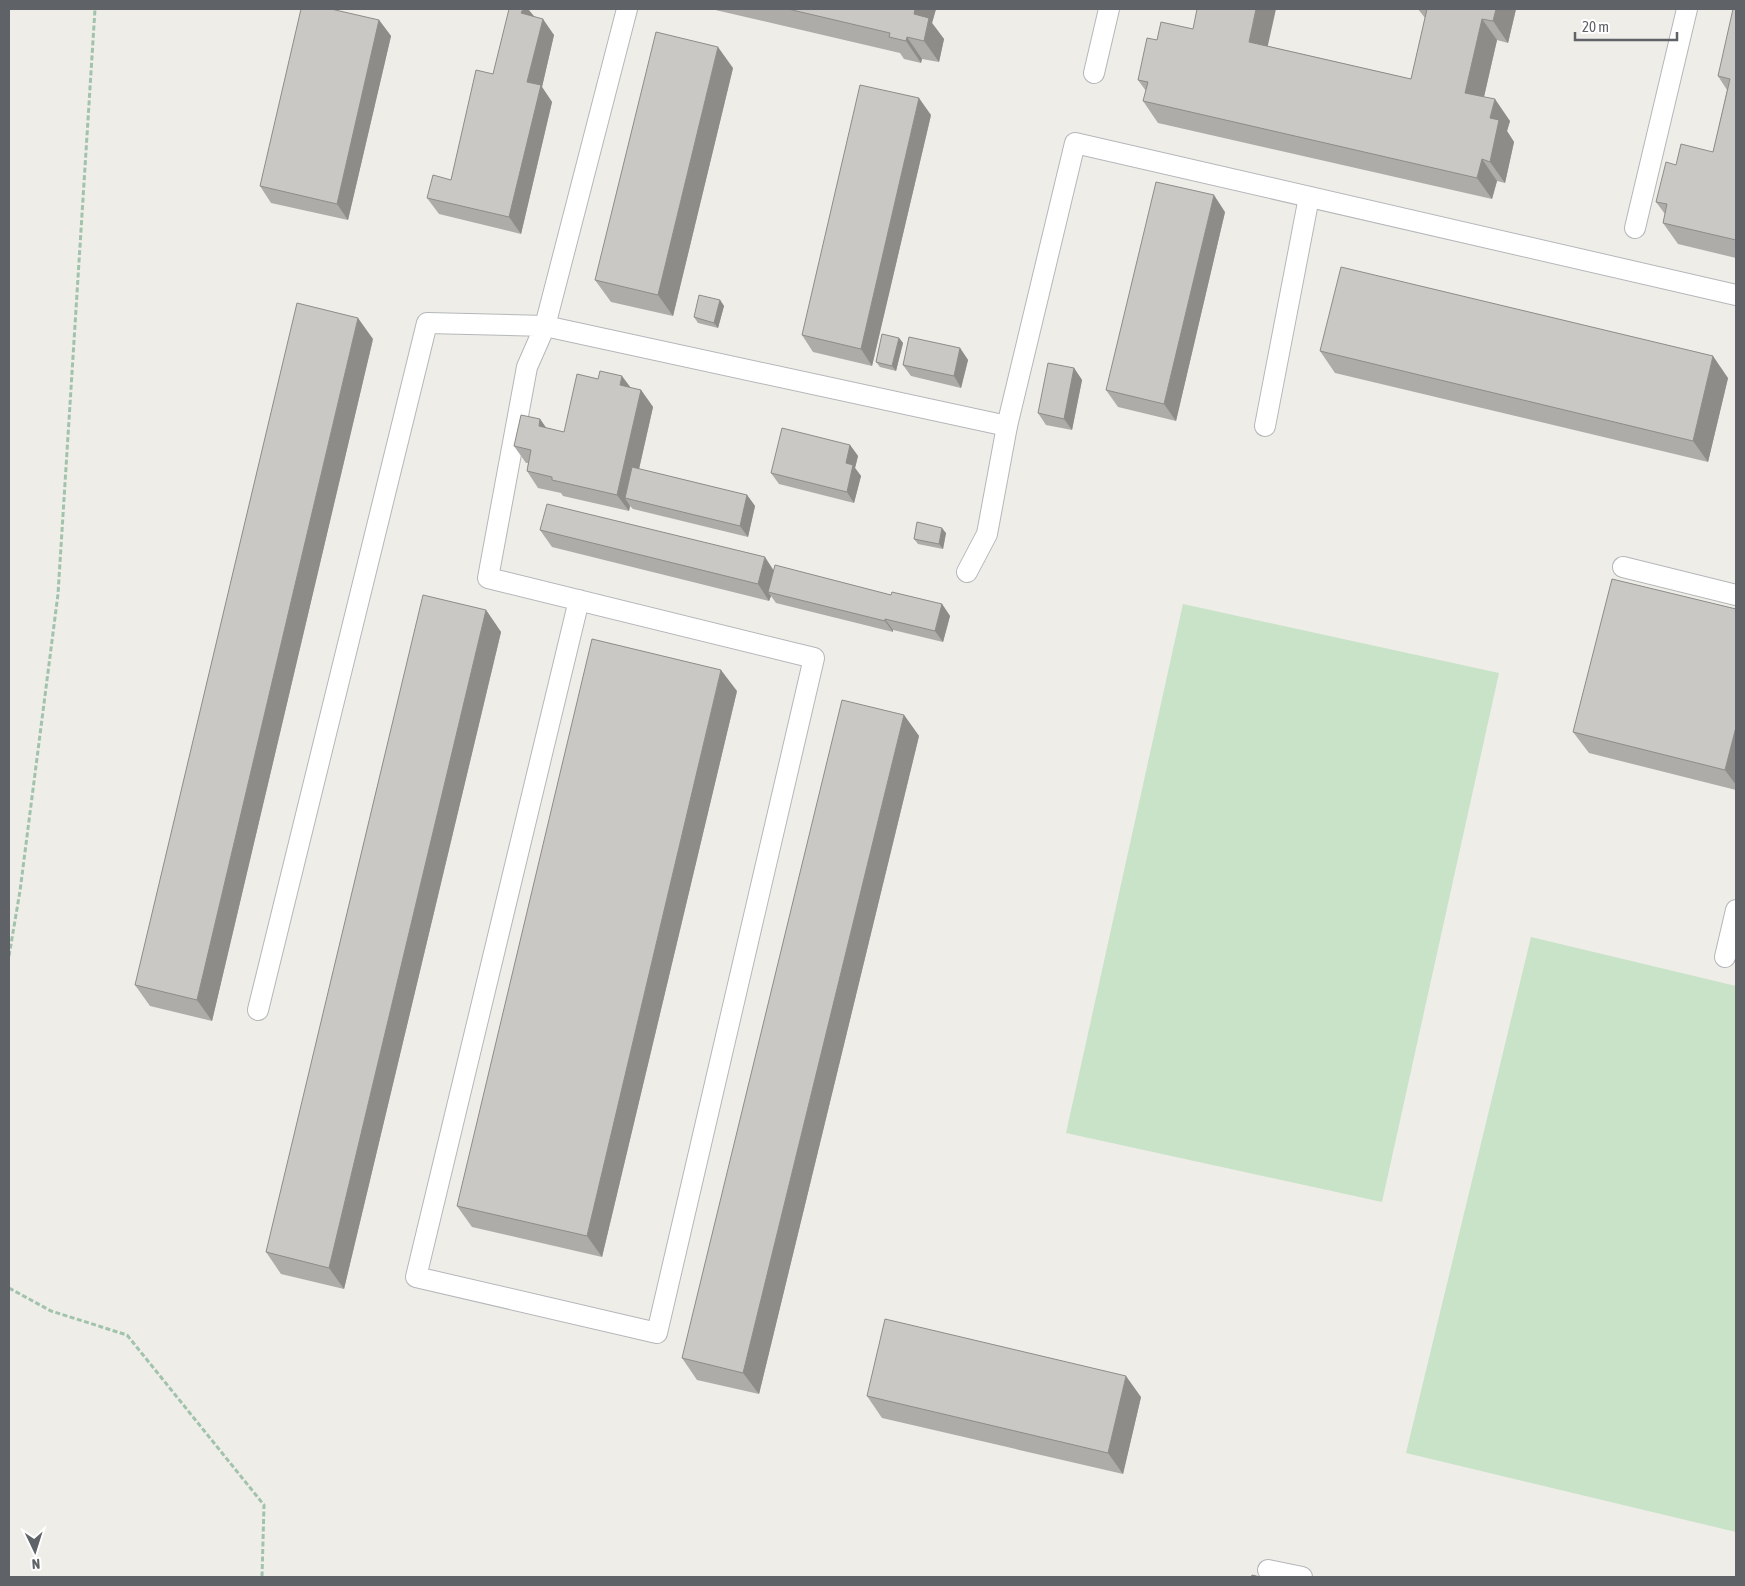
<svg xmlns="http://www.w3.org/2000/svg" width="1745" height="1586" font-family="'Asap Condensed',sans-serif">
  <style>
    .green { fill: #c8e3c8 }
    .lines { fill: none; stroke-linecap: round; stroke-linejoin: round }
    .service-casing { stroke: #b4b7ba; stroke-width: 22 }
    .path { stroke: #a1c3ab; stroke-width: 3; stroke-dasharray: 5 2.5; stroke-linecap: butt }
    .service { stroke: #fff; stroke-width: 20 }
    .wall { fill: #aeaca9 }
    .shaded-wall { fill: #8d8c89 }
    .building { fill: #cac8c4; stroke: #8d8c89 }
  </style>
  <rect width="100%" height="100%" fill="#efede8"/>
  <g class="green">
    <path d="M1183,604L1499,673L1382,1202L1066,1133Z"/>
    <path d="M1531,937L1736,986V1532L1406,1453Z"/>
  </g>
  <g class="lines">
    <g class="service-casing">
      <g id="service">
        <path d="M627,9L545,326L1007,426L1075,143L1736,295"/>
        <path d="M1094,73L1109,9"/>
        <path d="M1635,228L1687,9"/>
        <path d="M1265,426L1309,197"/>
        <path d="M1623,567L1736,595"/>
        <path d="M967,572L987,534L1007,426"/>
        <path d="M1725,957L1736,910"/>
        <path d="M258,1010L427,323L545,326L527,367L488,578L814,658L657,1333L416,1277L579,600"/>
        <path d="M1268,1570L1302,1577"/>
      </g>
    </g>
    <g class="path">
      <path d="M9,956L20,891L58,594L95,9"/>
      <path d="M9,1288L51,1311L127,1335L264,1505L262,1577"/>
    </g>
    <use href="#service" class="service"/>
  </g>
  <g class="wall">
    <path d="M528,9L534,16L554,35L542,87L552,102L521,234L439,214L427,198L451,180L493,74Z"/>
    <path d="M711,9H936L932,23L944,39L939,62L922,59L921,63L904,59L900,53Z"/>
    <path d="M1418,9H1516L1508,43L1497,40L1484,97L1510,121L1507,131L1514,142L1505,183L1497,181L1492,199L1158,123L1143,101L1146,91L1138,80L1157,40L1268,46L1411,79L1425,18Z"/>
    <path d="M1736,9V258L1678,244L1663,223L1665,214L1656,202L1676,165L1713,152L1727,90L1718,76Z"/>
    <path d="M379,20L391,36L348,220L271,203L260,186Z"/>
    <path d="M733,68L673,316L611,302L595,280Z"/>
    <path d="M931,115L872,366L813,352L802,335Z"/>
    <path d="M1225,212L1176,421L1118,407L1106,390Z"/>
    <path d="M720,300L724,306L718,328L698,323L694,317Z"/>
    <path d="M899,338L903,343L896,371L880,367L876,362Z"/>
    <path d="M373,339L212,1021L150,1006L135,985Z"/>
    <path d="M960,348L968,360L961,388L911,376L903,365Z"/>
    <path d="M1320,351L1728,378L1708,462L1335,373Z"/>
    <path d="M1074,368L1082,380L1072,430L1046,425L1038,413Z"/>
    <path d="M631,388L641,390L653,407L639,469L747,495L755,506L748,537L633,509L630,506L629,511L563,496L561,493L538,488L527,471L528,463H526L514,446L540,419L546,428L564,432Z"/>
    <path d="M850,445L858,456L855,468L861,476L854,503L779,484L771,473Z"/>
    <path d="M540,530L773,570L891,595L942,604L950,616L943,642L893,630V632L776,603L771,596L769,601L552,547Z"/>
    <path d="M946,533L943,549L918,544L914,539Z"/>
    <path d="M1736,609V790L1589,753L1573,732Z"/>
    <path d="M486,610L501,632L344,1289L281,1274L266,1252Z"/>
    <path d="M737,691L602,1257L472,1227L457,1206Z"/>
    <path d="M904,715L919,736L759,1394L697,1380L682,1358Z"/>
    <path d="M867,1396L1141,1397L1123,1474L882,1418Z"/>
  </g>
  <g class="shaded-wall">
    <path d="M523,9H528L536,19L521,13Z"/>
    <path d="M915,9H936L932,23L944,39L939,62L924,41L914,14Z"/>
    <path d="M1256,9H1276L1264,63L1249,42Z"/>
    <path d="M1496,9H1516L1508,43L1493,21Z"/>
    <path d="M543,19L554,35L542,87L552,102L521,234L509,217L527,82Z"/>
    <path d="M1482,19L1497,40L1480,114L1465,93Z"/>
    <path d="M379,20L391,36L348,220L337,204Z"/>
    <path d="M907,37L922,59L921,63L906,41Z"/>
    <path d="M718,47L733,68L673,316L658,295Z"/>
    <path d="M919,98L931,115L872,366L861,349Z"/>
    <path d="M1495,99L1510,121L1507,131L1514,142L1505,183L1490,162V118Z"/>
    <path d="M1482,159L1497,181L1492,199L1477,178Z"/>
    <path d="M1214,195L1225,212L1176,421L1164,404Z"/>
    <path d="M720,300L724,306L718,328L714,323Z"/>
    <path d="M358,318L373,339L212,1021L197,1000Z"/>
    <path d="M899,338L903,343L896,371L892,366Z"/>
    <path d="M960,348L968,360L961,388L954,376Z"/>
    <path d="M1713,356L1728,378L1708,462L1693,441Z"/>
    <path d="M1074,368L1082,380L1072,430L1064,419Z"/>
    <path d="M622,376L634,392L620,385Z"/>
    <path d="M641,390L653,407L632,500L625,498L630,506L629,511L617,495Z"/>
    <path d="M540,419L552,436L539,426Z"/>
    <path d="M850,445L858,456L855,468L861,476L854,503L847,492L846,463Z"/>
    <path d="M747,495L755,506L748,537L740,526Z"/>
    <path d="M942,528L946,533L943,549L939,544Z"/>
    <path d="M765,557L776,574L768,592L771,596L769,601L758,584Z"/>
    <path d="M942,604L950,616L943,642L935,631Z"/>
    <path d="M486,610L501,632L344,1289L329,1268Z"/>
    <path d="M885,619L893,630V632L885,621Z"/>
    <path d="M721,670L737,691L602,1257L587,1236Z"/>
    <path d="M904,715L919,736L759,1394L743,1373Z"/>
    <path d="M1736,727V785L1725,770Z"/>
    <path d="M1126,1376L1141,1397L1123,1474L1108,1453Z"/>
  </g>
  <g class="building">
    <path d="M301,9H331L379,20L337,204L260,186Z"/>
    <path d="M509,9H523L521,13L543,19L527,82L541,85L509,217L427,198L433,175L451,180L476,70L493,74Z"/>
    <path d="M788,9H915L914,14L929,18L924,41L907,37L906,41L889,37L890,33Z"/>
    <path d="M1197,9H1256L1249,42L1411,79L1427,9H1496L1493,21L1482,19L1465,93L1495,99L1490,118L1499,120L1490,162L1482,159L1477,178L1143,101L1148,82L1138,80L1147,38L1157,40L1161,22L1193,29Z"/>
    <path d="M1733,9H1736V240L1663,223L1667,204L1656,202L1666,162L1676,165L1681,144L1713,152L1730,79L1718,76Z"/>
    <path d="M656,32L718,47L658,295L595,280Z"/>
    <path d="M860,85L919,98L861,349L802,335Z"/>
    <path d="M1156,182L1214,195L1164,404L1106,390Z"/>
    <path d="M1341,267L1713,356L1693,441L1320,351Z"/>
    <path d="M699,295L720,300L714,323L694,317Z"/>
    <path d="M297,303L358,318L197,1000L135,985Z"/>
    <path d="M882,334L899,338L892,366L876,362Z"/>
    <path d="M909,337L960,348L954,376L903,365Z"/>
    <path d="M1048,363L1074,368L1064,419L1038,413Z"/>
    <path d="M600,371L622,376L620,385L641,390L617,495L552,480V477L527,471L531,450L514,446L521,415L540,419L539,426L564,432L577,374L598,379Z"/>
    <path d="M782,428L850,445L846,463L853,465L847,492L771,473Z"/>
    <path d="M632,467L747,495L740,526L625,498Z"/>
    <path d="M547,504L765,557L758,584L540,530Z"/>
    <path d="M917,522L942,528L939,544L914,539Z"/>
    <path d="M775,565L891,595L892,592L942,604L935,631L885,619V621L768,592Z"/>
    <path d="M1612,579L1736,609V727L1725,770L1573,732Z"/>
    <path d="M423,595L486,610L329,1268L266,1252Z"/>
    <path d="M592,639L721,670L587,1236L457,1206Z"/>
    <path d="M842,700L904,715L743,1373L682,1358Z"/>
    <path d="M885,1319L1126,1376L1108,1453L867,1396Z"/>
    <path d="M1252,1575L1260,1577H1251Z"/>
  </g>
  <rect width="1745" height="1586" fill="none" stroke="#5f6266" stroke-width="20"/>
  <g transform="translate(35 1551) rotate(176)" stroke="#ffffff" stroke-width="4" paint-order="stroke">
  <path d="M0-4L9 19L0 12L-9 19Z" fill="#5f6266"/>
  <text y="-8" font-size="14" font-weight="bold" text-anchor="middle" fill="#5f6266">N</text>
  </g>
  <path d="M1575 32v8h102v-8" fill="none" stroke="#5f6266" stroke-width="2.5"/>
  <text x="1582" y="32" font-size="15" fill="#5f6266" stroke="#ffffff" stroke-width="4" paint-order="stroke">20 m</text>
</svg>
